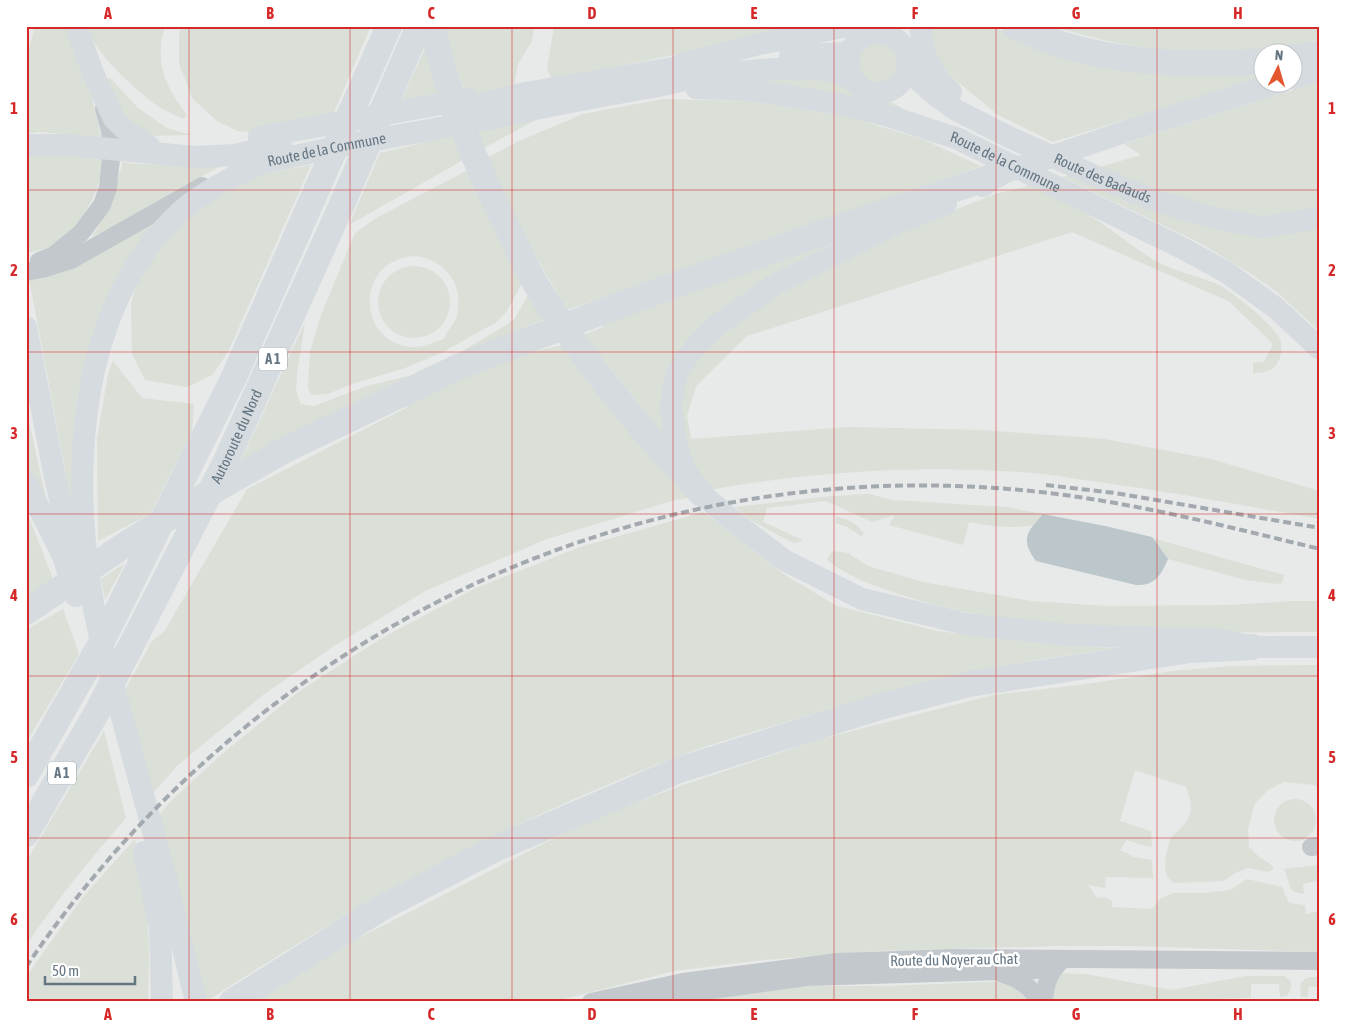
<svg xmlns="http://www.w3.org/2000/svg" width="1346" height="1028" font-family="'Asap Condensed',sans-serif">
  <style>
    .built { fill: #e8e9e9; fill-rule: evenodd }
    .green { fill: #dadfd7; fill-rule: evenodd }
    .water { fill: #bbc7cb }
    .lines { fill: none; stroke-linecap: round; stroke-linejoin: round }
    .minor { stroke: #c3c8cc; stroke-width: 18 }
    .major { stroke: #d6dbdf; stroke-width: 22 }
    .highway { stroke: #d6dbdf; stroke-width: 26 }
    .rail { stroke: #a2aab0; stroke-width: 4; stroke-dasharray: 8 4; stroke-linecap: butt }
    .grid { fill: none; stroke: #d62828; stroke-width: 1; stroke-opacity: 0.55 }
    .labels { text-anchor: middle; stroke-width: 5; stroke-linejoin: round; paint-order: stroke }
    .shield { fill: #fff; stroke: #939fa8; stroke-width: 1 }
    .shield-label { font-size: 14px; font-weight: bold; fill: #657683 }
    .street-label { font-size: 15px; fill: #657683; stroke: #fff }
    .neatline { fill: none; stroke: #d62828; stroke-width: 2 }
    .grid-label { font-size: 16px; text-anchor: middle; font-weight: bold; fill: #d62828 }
  </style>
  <rect width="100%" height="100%" fill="#fafaf8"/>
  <path class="built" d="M26,26H1320V1002H26ZM1264,52H1294V82H1264Z"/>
  <g class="green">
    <path d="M35,26H68L91,93L101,137L39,132L26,134V61Z"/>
    <path d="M85,26H165C154,63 165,86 187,115L183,119C173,114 161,109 152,102C127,82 99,56 85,26Z"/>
    <path d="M181,26H371L331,119L259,133L238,131L217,121L193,99L179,64V37Z"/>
    <path d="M435,26H535L531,43L518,64L514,87L466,95L458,73L442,98L399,106Z"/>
    <path d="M554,26H815L629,64L553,83L547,69Z"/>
    <path d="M928,26H990L1015,36L1263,71V77L1053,142L998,115L953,78L935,58Z"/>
    <path d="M1051,26H1255V28L1268,26H1320V40C1274,49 1221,55 1175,51C1133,48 1092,38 1051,26Z"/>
    <circle cx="878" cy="63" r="20"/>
    <path d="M762,75L844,82C859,102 865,97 886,101C893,102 901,108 907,111L763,82Z"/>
    <path d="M110,78L138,108L167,128L191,135L148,136L122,119L104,80Z"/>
    <path d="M1320,81V210L1285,215L1260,216L1232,212L1160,193L1100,167L1141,155L1124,144Z"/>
    <path d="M663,99L749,101L845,116L922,139L981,166L567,310L514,219L487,158L519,141L583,114Z"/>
    <path d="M541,117L484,148L478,129Z"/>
    <path d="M456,135L465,159L349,225L380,153Z"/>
    <path d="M26,152L103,157C104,189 78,232 49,247C42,250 33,251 26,253Z"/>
    <path d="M123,162L137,164L221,166L172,192L110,229L92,236C109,213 115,189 123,162Z"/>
    <path d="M311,165L228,352L212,375L187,387L145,380L132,354L131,303L140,274L182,220L219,193L266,173Z"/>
    <path d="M470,169L524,279L507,311L495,323L443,352L405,368L352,384L328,394L311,395L308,388L310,352L321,315L355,233L376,218ZM416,256C446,260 464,285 457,315C455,324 447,330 444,339C434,342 425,347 414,347C357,346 352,259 416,256Z"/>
    <path d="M1073,174L1175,215L1320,226V332L1277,292L1250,273L1200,243L1062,177Z"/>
    <path d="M1031,185C1053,197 1077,207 1098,221C1117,233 1134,248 1154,260C1174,272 1197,275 1217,284C1231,290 1278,328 1281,342C1282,346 1281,354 1280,357C1276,371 1265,373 1253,373V363L1264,362L1273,344L1230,302L1072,232L747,336L696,386L687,416L691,439L847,427L981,430L1105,439L1211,459L1320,491V519C1246,506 1173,492 1099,482C1081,480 1062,476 1043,474C934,464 823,470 715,489L692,467L678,406L695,355L761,302L895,234L995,194Z"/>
    <path d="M162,215L89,353L77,399L75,450V495L70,496L29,278Z"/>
    <path d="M836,240L766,282L690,338L667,440L584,335L603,327L601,320Z"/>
    <circle cx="414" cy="302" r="36"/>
    <path d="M529,293L547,318L449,359L514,320Z"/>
    <path d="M305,322L297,374L296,391L301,404L314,406L367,386L413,375L239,465Z"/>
    <path d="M563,345L692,497L675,500L547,539L427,590L334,646L263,695L178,765L152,794L125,690L152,641L164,632L247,489L406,408L409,399L532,352Z"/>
    <path d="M113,361L142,398L194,404L192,432L150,514L98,541L97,439L108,374Z"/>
    <path d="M26,408L49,512L32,476L26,469Z"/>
    <path d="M869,494L892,500L1006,507L1043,514L1033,525C1011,529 990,526 969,522L963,545L889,525L895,515L872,522L826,501L767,508L763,522L803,540L796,543L789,541L747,518L735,507L822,497Z"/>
    <path d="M26,510L53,579L26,600Z"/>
    <path d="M704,512L782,573L837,606L937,631L1066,646L1118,648C1085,653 1052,657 1020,663C935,679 852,701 770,727C743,735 716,743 690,752C518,816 358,901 206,1002L158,816L171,801L222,754L298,692L382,638L476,588L580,547Z"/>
    <path d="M836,516C849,520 857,523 864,534L861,536L847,527L836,523Z"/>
    <path d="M1152,538L1284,575L1282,583L1278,584L1246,580L1168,559Z"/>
    <path d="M835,551L848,553L868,566L923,582L1031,601L1106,606L1232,605L1292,601H1320V632C1183,632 1033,638 902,595C875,586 850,578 827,560L830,554Z"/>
    <path d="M125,563L105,600L101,579Z"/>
    <path d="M63,609L79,654L26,743V630Z"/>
    <path d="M1320,665V790L1315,785L1284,782L1268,790L1255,803L1248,829L1249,847L1258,856L1273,866V869L1268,872L1248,868L1235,873L1224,881L1174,883C1159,873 1167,854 1170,838C1191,821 1196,813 1186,787L1135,770L1120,821L1151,831L1152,847L1141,845L1127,840L1120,850L1134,857L1152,860L1153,878L1106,877L1105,888L1088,885L1097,898L1105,897L1112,901V907L1152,909L1161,898L1173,893H1205L1230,890L1247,879L1282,887L1289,903L1305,905L1306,914L1320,911V952L1131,946H1058L875,951L754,961L674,971L552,1002H253L349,943L590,820L680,786L821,739L993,695L1079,685L1173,671L1231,666Z"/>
    <path d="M104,731L126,818C90,859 57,900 26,945V862Z"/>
    <circle cx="1295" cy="820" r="21"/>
    <path d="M135,839L148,924L149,953L148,1002H26V977L83,897Z"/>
    <path d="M1320,865V880L1303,884L1304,894L1292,891L1284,869Z"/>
    <path d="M1056,973L1085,974L1172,990L1246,976H1284L1291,981C1292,990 1290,996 1280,997L1279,984H1251V998L1049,1002Z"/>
    <path d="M1310,977H1320V987H1309L1308,997H1301L1300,984L1305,979Z"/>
    <path d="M1011,981L1026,993L1029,1002H695L735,994L809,986H888Z"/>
  </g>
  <path class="water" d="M1043,514L1105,526L1152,537L1168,559C1161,575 1155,586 1136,585L1036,561C1020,539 1027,532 1043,514Z"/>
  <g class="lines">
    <g class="minor">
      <path d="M39,261L54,255L81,233L102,205L108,188L112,149L110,131L104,109"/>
      <path d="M26,272L46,268L71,260L202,186"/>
      <path d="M1311,847L1320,846"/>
      <path d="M1003,974C1019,979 1032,986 1038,1002"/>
      <path d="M591,1002L683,982L838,962L952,958L1320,961"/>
      <path d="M649,1002L698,992L807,977L1037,970"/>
      <path d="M1044,1002C1045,983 1049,972 1063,959"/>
    </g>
    <g class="major">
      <path d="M76,26L93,73L114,119L130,134L149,146"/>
      <path d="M920,26C924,58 928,70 951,92"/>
      <circle cx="878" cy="63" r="30"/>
      <path d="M790,55L849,53"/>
      <path d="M680,65L755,45L847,26"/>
      <path id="s1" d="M907,70L935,95L956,110L1007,136L1102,179L1156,201L1214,218L1263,227L1320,218"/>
      <path d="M1294,78L1320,69"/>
      <path id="s2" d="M696,88L750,90L833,103L885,115L956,138L1182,248L1226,272L1276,308L1320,349"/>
      <path d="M452,110L526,93L696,64"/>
      <path d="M259,137L468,99"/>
      <path d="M26,145H67L196,157L234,155L281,145"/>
      <path d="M983,186L997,175L1133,129L1281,82"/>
      <path d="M946,204L897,223L776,284L719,324L701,341L685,360L677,375L673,390L671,404L675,440L685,470L702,494L734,522L784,560L862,599L966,624L1068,635L1224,640L1252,647H1320"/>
      <path d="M26,327L55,478L75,559"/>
      <path d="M26,482L63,556L76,596"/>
      <path d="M144,852L160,926L162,1002"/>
      <path id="s3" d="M196,1002L167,882L99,633C69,497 70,314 180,212C200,194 233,176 258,165C267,161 277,160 286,158C303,154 320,151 337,147C395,136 454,126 512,114C556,104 602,96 647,88C668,85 688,78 709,75C722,73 735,73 749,71C774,69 798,67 823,70C832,72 842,75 851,77"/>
    </g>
    <g class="highway">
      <path d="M432,26C449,101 477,169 512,237C519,252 526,267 534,281C547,304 563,326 578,347C616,399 657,448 702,494"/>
      <path d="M1015,26C1087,62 1184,68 1264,61"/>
      <path d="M1294,57L1320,54"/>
      <path d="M26,612L123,546L194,502L285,450L458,367L625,303L816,235L997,175"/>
      <path d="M26,775L99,647L233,379L389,26"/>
      <path id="s4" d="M26,834L97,712L225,463L339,211L419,26"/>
      <path d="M232,1002L383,907L497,848L679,770L880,707L970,684L1190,650L1252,647"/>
    </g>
    <g class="rail">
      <path d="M1046,485L1115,493L1320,528"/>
      <path d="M26,967C242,647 608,461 995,488C1106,495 1212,523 1320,549"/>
    </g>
  </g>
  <path class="grid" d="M189,26V1002M350,26V1002M512,26V1002M673,26V1002M834,26V1002M996,26V1002M1157,26V1002M26,190H1320M26,352H1320M26,514H1320M26,676H1320M26,838H1320"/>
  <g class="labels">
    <g class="shield">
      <rect x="259" y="347.5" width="28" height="23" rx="4"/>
      <rect x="48" y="761.5" width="28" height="23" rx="4"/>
    </g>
    <g class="shield-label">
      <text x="273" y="364">A 1</text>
      <text x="62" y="778">A 1</text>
    </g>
    <g class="street-label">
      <text dy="5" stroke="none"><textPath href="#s3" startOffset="991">Route de la Commune</textPath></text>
      <text dy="5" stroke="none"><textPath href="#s2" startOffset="321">Route de la Commune</textPath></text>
      <text dy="5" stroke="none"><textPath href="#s1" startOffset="225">Route des Badauds</textPath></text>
      <text dy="5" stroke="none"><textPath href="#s4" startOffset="450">Autoroute du Nord</textPath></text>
      <text transform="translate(954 960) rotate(-1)" y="5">Route du Noyer au Chat</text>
    </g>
  </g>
  <rect width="1346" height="1028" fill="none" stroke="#ffffff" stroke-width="55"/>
  <g transform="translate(1278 68) rotate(5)"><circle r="24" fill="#ffffff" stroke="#c1c8cd"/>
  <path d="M0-4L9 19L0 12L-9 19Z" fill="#e4572e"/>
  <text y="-8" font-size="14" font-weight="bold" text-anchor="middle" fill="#657683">N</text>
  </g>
  <path d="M45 976v8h90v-8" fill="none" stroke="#657683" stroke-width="2.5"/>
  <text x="52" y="976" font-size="15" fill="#657683" stroke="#ffffff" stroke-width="4" paint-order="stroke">50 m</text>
  <rect x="28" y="28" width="1290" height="972" class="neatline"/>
  <g class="grid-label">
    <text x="108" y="19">A</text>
    <text x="270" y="19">B</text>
    <text x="431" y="19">C</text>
    <text x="592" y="19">D</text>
    <text x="754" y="19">E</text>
    <text x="915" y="19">F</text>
    <text x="1076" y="19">G</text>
    <text x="1238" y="19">H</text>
    <text x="14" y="114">1</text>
    <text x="1332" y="114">1</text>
    <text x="14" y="276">2</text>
    <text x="1332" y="276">2</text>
    <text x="14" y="439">3</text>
    <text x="1332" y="439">3</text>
    <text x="14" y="601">4</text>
    <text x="1332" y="601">4</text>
    <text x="14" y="763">5</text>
    <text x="1332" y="763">5</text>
    <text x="14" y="925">6</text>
    <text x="1332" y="925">6</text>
    <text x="108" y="1020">A</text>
    <text x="270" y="1020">B</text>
    <text x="431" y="1020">C</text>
    <text x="592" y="1020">D</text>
    <text x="754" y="1020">E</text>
    <text x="915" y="1020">F</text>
    <text x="1076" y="1020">G</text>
    <text x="1238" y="1020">H</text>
  </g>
</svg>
